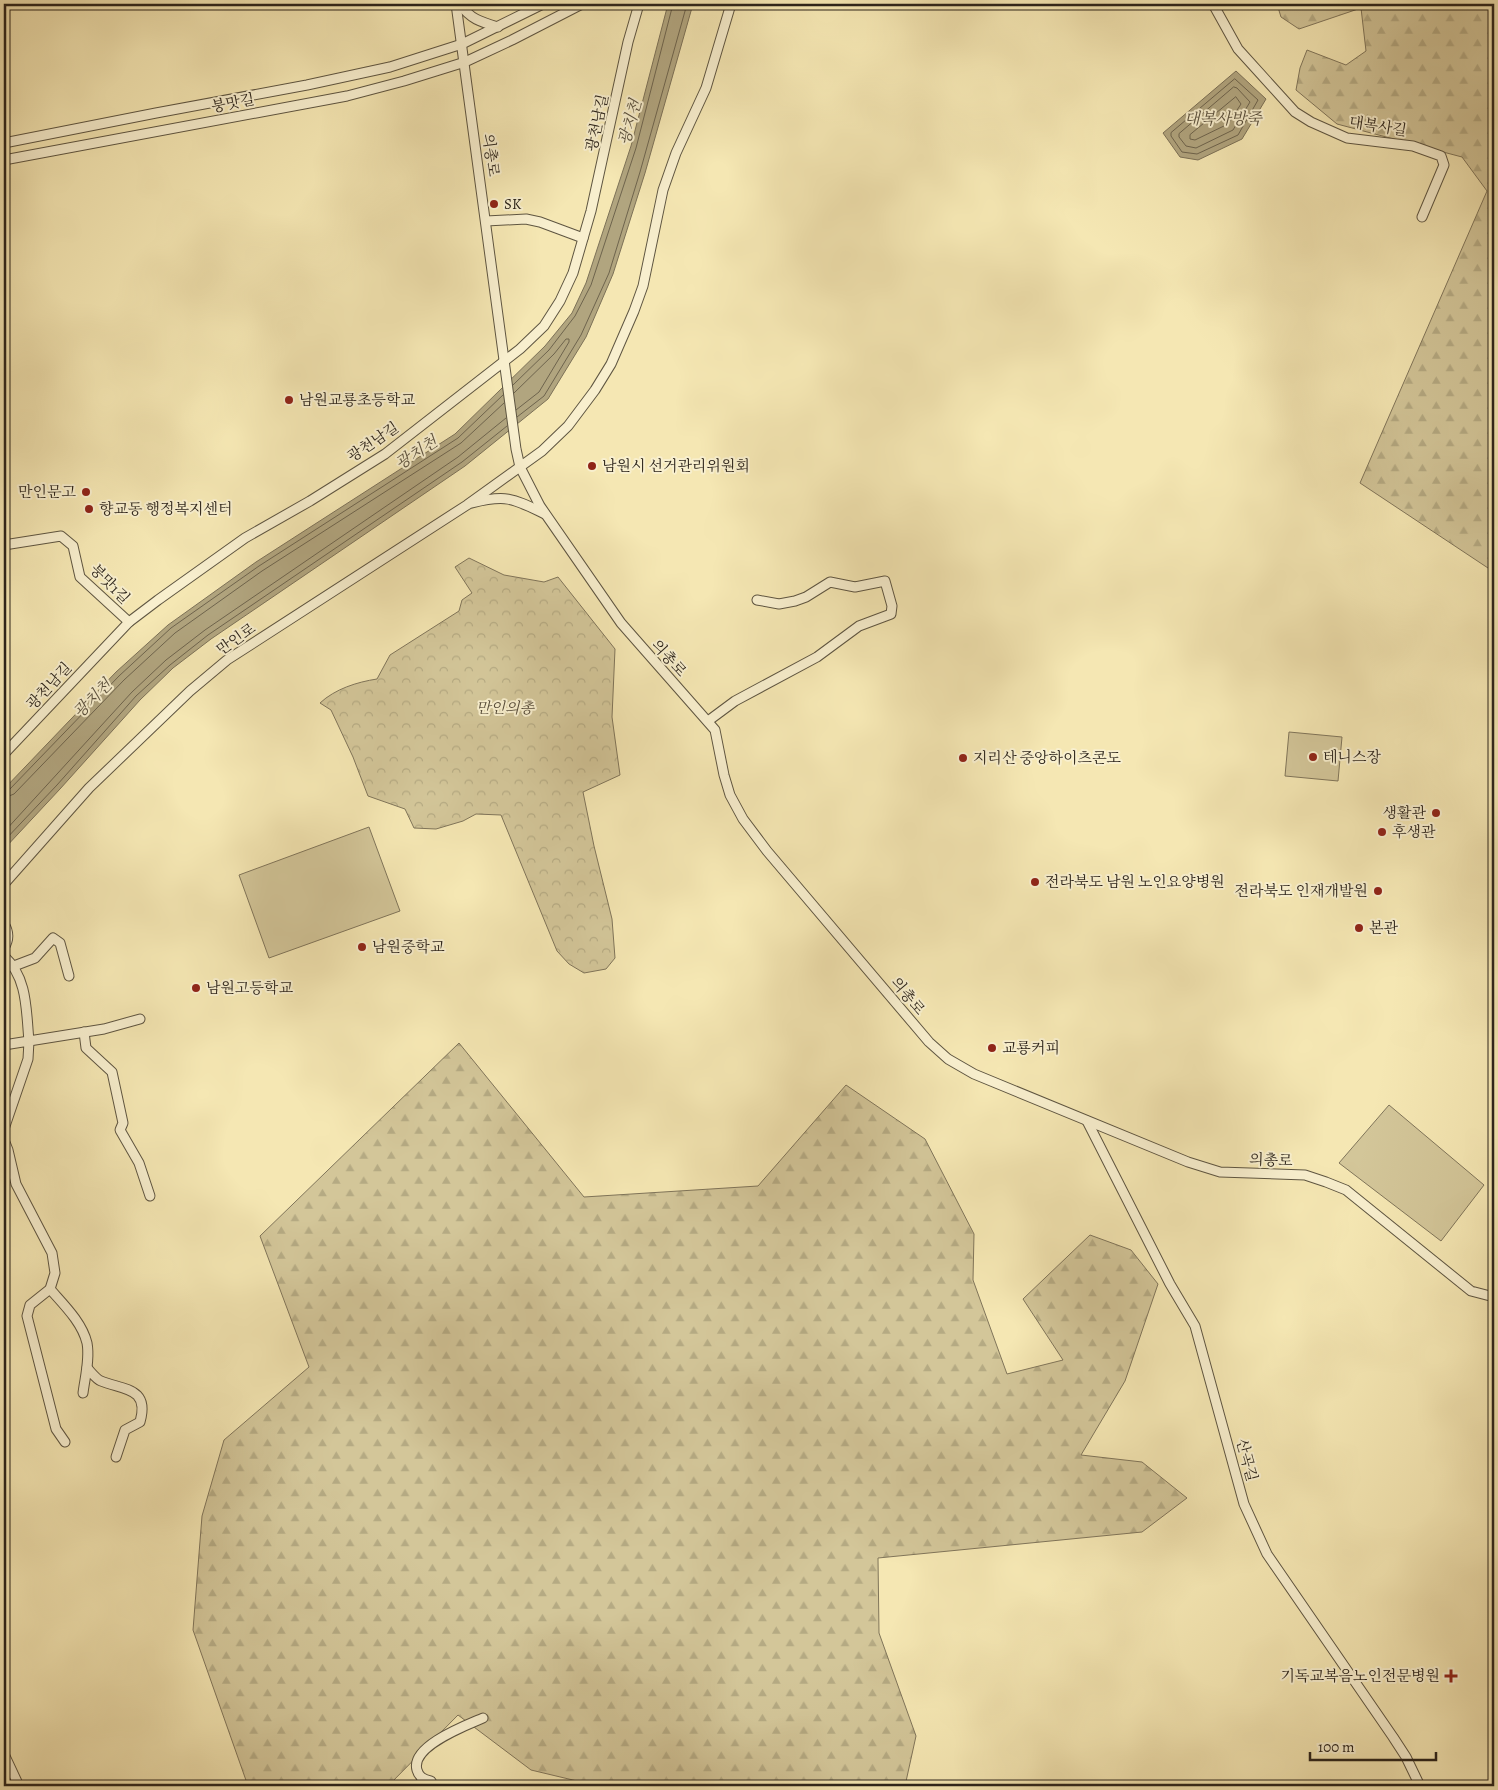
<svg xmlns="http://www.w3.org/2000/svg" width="1498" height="1790" font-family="Alegreya,'Noto Serif KR',serif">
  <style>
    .forest { fill: url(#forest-firs); stroke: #80755a }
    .park { fill: url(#park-crowns); stroke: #80755a }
    .garden { fill: #d3c699; stroke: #80755a }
    .water { fill: #b1a57f; stroke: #7c7157 }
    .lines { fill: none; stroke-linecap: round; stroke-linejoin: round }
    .shore { stroke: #6e644d; stroke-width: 1 }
    .minor-casing { stroke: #5e5541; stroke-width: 11 }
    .minor { stroke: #f8efce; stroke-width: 9 }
    .poi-dot { fill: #8f2418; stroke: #f8efce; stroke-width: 2 }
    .labels { text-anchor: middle; stroke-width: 4; stroke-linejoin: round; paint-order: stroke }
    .street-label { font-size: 15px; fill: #2c241b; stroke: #f8efce }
    .poi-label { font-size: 15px; fill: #2c241b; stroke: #f8efce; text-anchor: start }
    .park-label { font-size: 15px; font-style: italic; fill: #564c3a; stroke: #f8efce }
    .water-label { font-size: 16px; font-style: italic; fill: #5b513e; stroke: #f8efce }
  </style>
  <defs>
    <pattern id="forest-firs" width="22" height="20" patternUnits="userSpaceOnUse" patternTransform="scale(1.25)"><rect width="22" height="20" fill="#d3c699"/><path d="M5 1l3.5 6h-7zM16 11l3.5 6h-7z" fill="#b5aa83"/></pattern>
    <pattern id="park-crowns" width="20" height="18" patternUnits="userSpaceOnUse" patternTransform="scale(1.25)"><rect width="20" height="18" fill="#d3c699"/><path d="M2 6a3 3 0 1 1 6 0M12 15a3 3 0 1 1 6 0" fill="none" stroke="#b5aa83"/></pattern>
  </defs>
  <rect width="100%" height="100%" fill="#f5e7b3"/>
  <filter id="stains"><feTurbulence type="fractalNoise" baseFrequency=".004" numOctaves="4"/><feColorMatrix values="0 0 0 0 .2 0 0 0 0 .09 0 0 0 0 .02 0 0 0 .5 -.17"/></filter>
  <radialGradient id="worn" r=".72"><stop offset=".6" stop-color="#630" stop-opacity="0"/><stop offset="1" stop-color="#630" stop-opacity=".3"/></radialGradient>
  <g class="forest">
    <path d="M1277,4H1494V572L1360,483L1487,191L1462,157L1337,124L1296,90L1300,68L1307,50L1346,65L1366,51L1361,8L1299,29L1281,17Z"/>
    <path d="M459,1043L584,1197L758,1186L846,1085L925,1139L974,1234L973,1280L1007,1374L1063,1360L1023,1299L1090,1235L1131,1250L1158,1284L1125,1381L1081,1455L1142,1462L1187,1498L1142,1532L878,1558L879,1633L916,1736L905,1786H598L531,1770L458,1715L388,1786H325L322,1785L320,1786H248L193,1630L202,1516L224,1440L309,1367L260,1236Z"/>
  </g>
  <path class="park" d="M469,558L504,575L544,582L558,577L615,649L612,717L620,775L583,792L594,846L612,919L615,958L606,969L584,973L569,964L557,951L501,815L476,814L463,821L436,829L414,828L405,809L368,796L353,757L331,710L320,703C335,689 357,682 377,679L390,655L459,611L462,600L472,593L455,567Z"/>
  <g class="garden">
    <path d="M1289,732L1342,737L1338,781L1285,776Z"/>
    <path d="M369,827L400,911L269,958L239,875Z"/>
    <path d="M1389,1105L1484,1185L1441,1241L1339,1163Z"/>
  </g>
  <g class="water">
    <path d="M668,4H693L645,173L613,274L586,337L548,399L465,466L211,639L173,668L140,700L60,789L4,849V789L116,672L168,625L256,562L455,434L545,346L572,313L586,283L631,146Z"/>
    <path d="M1236,71L1266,99L1242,139L1198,160L1180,157L1163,133Z"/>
  </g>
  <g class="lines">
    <g class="shore">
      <path d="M1235,79L1258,100L1238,135L1197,154L1182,152L1171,136V133Z"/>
      <path d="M1234,87L1237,88L1250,102L1233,130L1196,148L1186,146L1179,137V134Z"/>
      <path d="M1236,97L1241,104L1228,124L1195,140L1190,139V135Z"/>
      <path d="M513,385L549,350L575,316L591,285L636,148L673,4"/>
      <path d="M514,393L554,354L566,339H569V342L539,392L516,410"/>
      <path d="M517,417L544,396L581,335L609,273L640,172L687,4"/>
      <path d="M4,792L9,790L119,676L171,628L259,566L458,438L503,395"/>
      <path d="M4,798L14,794L124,680L175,633L262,571L461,443L504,403"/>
      <path d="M4,832L132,692L166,660L205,630L458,457L506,418"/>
      <path d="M4,841L57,785L136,696L170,665L208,635L462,462L507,426"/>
    </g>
    <g class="minor-casing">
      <g id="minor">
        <path d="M4,4H5"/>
        <path d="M456,4L516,449L520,467L540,506L621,623L715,730L724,775L730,795L743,819L767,851L929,1042L948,1059L974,1074L1188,1162L1220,1172L1305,1175L1326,1182L1346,1190L1471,1291L1494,1297"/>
        <path d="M460,4C470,19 481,22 498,27"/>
        <path d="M1213,4L1238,49L1295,112L1311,122L1347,138L1413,146L1441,156L1444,165L1422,217"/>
        <path d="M4,143L156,113L307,85L390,67L462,44L543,4"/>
        <path d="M4,160L347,96L404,81L465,62L512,40L582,4"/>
        <path d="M486,221L526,219L540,222L583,238"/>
        <path d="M472,503C507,494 514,499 545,514"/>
        <path d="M4,545L61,536L73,546L80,577L129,622"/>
        <path d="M708,721L735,701L817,657L859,626L891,614L892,606L885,581L855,587L830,582L806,597L795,601L779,604L757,600"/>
        <path d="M4,754L129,622L158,600L245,538L310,501L385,454L520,349L544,326L560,301L573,273L591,211L628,42L639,4"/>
        <path d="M4,884L89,788L190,691L227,660L467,505L542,451L568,426L595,390L611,364L634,311L643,286L663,190L676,153L706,88L731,4"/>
        <path d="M4,924C9,932 9,940 4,948"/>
        <path d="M4,956C28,978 26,1011 29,1041L104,1029L140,1019"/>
        <path d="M14,966L35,958L53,938L60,943L69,976"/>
        <path d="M84,1032L86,1048L112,1072L123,1123L120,1130L139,1163L150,1196"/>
        <path d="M4,1045L29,1041L28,1059L4,1129"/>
        <path d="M1087,1121L1170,1284L1195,1326L1244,1504L1267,1554L1393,1737L1406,1757L1420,1786"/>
        <path d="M4,1140L8,1150L16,1184L52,1253L55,1273L50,1289L30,1305L27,1316L56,1429L65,1442"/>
        <path d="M50,1289C63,1304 82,1322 87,1343C90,1359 85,1377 83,1393"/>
        <path d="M87,1368C91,1372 96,1379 101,1381C123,1390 150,1387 140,1422L125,1430L116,1457"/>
        <path d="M4,1754L19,1786"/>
        <path d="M433,1786L431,1781C423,1779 419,1777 417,1770C410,1746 467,1725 483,1718"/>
      </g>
    </g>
    <use href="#minor" class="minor"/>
  </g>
  <g class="poi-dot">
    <circle cx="494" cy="204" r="5"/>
    <circle cx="289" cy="400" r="5"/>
    <circle cx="592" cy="466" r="5"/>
    <circle cx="86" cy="492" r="5"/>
    <circle cx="89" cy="509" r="5"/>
    <circle cx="1313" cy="757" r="5"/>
    <circle cx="963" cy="758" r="5"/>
    <circle cx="1436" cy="813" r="5"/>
    <circle cx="1382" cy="832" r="5"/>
    <circle cx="1035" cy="882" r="5"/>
    <circle cx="1378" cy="891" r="5"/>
    <circle cx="1359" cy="928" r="5"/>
    <circle cx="362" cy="947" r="5"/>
    <circle cx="196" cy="988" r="5"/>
    <circle cx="992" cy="1048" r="5"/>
    <path d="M1448.5 1668.5h5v5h5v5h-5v5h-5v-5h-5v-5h5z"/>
  </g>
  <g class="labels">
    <g class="street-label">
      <text transform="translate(233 103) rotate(-11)" y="5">붕맛길</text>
      <text transform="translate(597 123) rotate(-78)" y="5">광천남길</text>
      <text transform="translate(1378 126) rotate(9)" y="5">대복사길</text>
      <text transform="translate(491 155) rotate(82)" y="5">의총로</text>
      <text transform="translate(373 442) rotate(-34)" y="5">광천남길</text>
      <text transform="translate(110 584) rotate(45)" y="5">붕맛1길</text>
      <text transform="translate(236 639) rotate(-35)" y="5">만인로</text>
      <text transform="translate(669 658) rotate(48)" y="5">의총로</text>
      <text transform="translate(49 686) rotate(-47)" y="5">광천남길</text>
      <text transform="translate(908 996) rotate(50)" y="5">의총로</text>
      <text transform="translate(1271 1160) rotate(2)" y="5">의총로</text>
      <text transform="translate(1247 1460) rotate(75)" y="5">산곡길</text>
    </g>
    <g class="poi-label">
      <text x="504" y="209">SK</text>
      <text x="299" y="405">남원교룡초등학교</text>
      <text x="602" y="471">남원시 선거관리위원회</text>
      <text x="76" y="497" text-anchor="end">만인문고</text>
      <text x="99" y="514">향교동 행정복지센터</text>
      <text x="1323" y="762">테니스장</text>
      <text x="973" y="763">지리산 중앙하이츠콘도</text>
      <text x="1426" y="818" text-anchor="end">생활관</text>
      <text x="1392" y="837">후생관</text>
      <text x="1045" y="887">전라북도 남원 노인요양병원</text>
      <text x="1368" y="896" text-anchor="end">전라북도 인재개발원</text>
      <text x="1369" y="933">본관</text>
      <text x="372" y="952">남원중학교</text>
      <text x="206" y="993">남원고등학교</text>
      <text x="1002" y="1053">교룡커피</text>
      <text x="1440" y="1681" text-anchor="end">기독교복음노인전문병원</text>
    </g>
    <g class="park-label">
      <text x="505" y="713">만인의총</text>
    </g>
    <g class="water-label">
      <text x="1223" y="124">대복사방죽</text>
      <text transform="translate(629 122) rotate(-74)" y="6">광치천</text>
      <text transform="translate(416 452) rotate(-33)" y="6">광치천</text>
      <text transform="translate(92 698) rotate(-45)" y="6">광치천</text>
    </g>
  </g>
  <rect width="1498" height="1790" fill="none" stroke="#f5e7b3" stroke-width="20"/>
  <rect x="5" y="5" width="1488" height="1780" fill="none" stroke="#2c241b" stroke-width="2.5"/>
  <rect x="10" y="10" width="1478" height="1770" fill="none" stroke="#2c241b"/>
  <path d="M1310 1752v8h126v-8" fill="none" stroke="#2c241b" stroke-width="2.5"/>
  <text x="1318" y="1752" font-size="15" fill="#2c241b" stroke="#f8efce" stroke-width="4" paint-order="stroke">100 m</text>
  <rect width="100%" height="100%" filter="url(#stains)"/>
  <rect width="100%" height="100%" fill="url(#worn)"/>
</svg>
